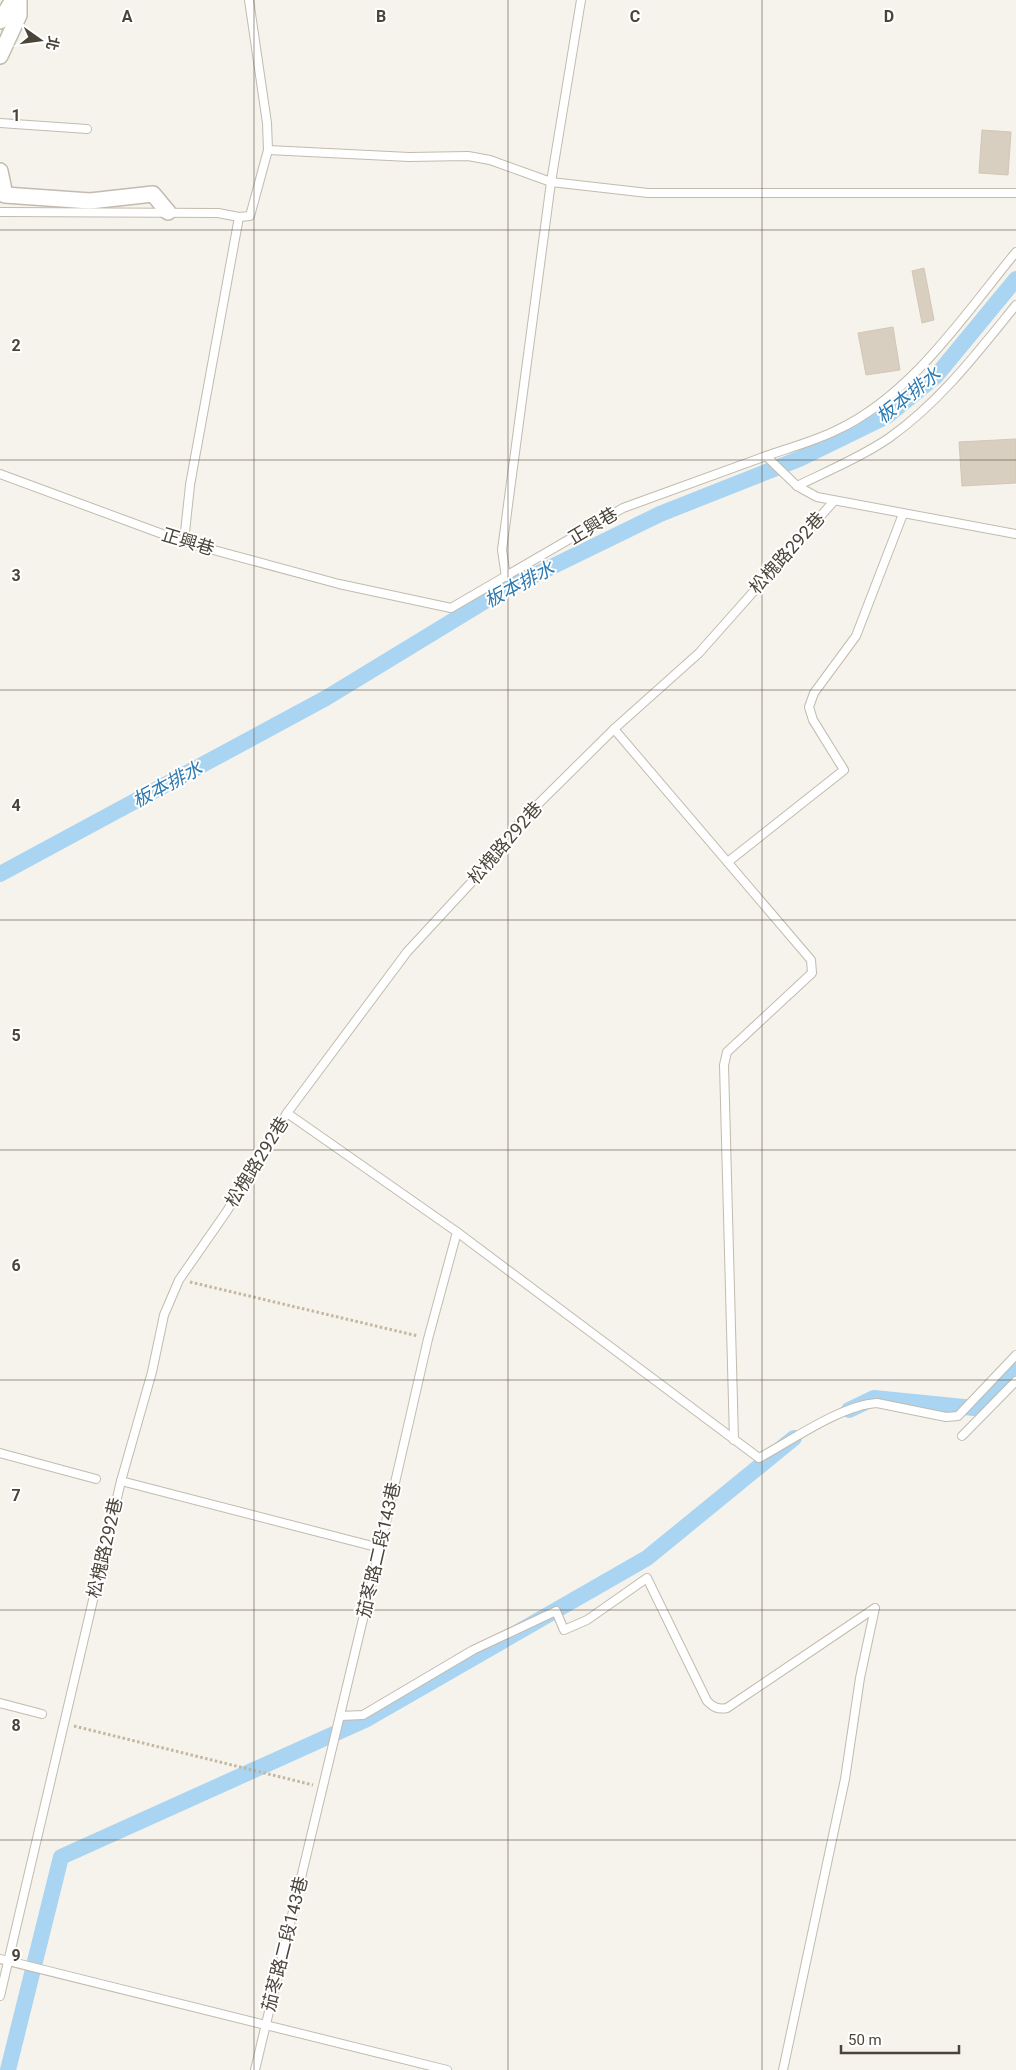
<svg xmlns="http://www.w3.org/2000/svg" width="1016" height="2070" font-family="Roboto,'Noto Sans TC',sans-serif">
  <style>
    .lines { fill: none; stroke-linecap: round; stroke-linejoin: round }
    .canal { stroke: #a9d4f2; stroke-width: 16 }
    .building { fill: #d8cfc1; stroke: #d3c7b4 }
    .lane-casing { stroke: #c2bbae; stroke-width: 10 }
    .street-casing { stroke: #c2bbae; stroke-width: 18 }
    .path { stroke: #c4b79f; stroke-width: 3; stroke-dasharray: 2.5 2.5; stroke-linecap: butt }
    .lane { stroke: #fff; stroke-width: 8 }
    .street { stroke: #fff; stroke-width: 15 }
    .grid { fill: none; stroke: #4b4439; stroke-width: 1; stroke-opacity: 0.55 }
    .labels { text-anchor: middle; stroke-width: 4; stroke-linejoin: round; paint-order: stroke }
    .street-label { font-size: 18px; fill: #4b4439; stroke: #fff }
    .water-label { font-size: 19px; font-style: italic; fill: #2e7ab2; stroke: #fff }
    .grid-label { font-size: 16px; text-anchor: middle; font-weight: bold; fill: #4b4439; stroke: #fff; stroke-width: 4; stroke-linejoin: round; paint-order: stroke }
  </style>
  <rect width="100%" height="100%" fill="#f6f3ec"/>
  <g class="lines">
    <g class="canal">
      <path d="M0,874L326,698L500,592L660,514L799,459L887,416L936,376L1016,279"/>
      <path d="M849,1410L874,1398L974,1408L1016,1367"/>
      <path d="M8,2070L61,1857L365,1720L647,1558L794,1438"/>
    </g>
  </g>
  <g class="building">
    <path d="M982,130L1011,132L1008,175L979,173Z"/>
    <path d="M924,268L934,320L922,323L912,271Z"/>
    <path d="M893,327L900,370L866,375L858,333Z"/>
    <path d="M1016,439V483L962,486L959,442Z"/>
  </g>
  <g class="lines">
    <g class="lane-casing">
      <g id="lane">
        <path d="M249,0L267,123L268,150L409,157L468,156L490,160L551,182L648,193H1016"/>
        <path d="M0,123L87,129"/>
        <path d="M0,212L218,213L239,217"/>
        <path d="M766,456C789,448 815,441 837,430C912,395 964,315 1016,252"/>
        <path d="M0,474L184,542L339,584L451,608L623,508L766,456L797,486L817,497L1016,534"/>
        <path d="M797,486C828,471 861,457 889,438C940,402 977,353 1016,305"/>
        <path d="M184,542L190,485L239,217L250,216L268,150"/>
        <path d="M506,577L502,550L551,182L581,0"/>
        <path d="M614,729L811,960L812,973L727,1052L724,1065L734,1440"/>
        <path d="M729,861L844,770L813,720L809,707L814,693L856,636L903,514"/>
        <path d="M457,1232L759,1458C791,1441 841,1405 877,1403L946,1417L958,1416L1016,1355"/>
        <path d="M962,1436L1016,1381"/>
        <path d="M0,1453L96,1479"/>
        <path d="M121,1481L380,1548"/>
        <path d="M0,1703L42,1714"/>
        <path d="M340,1716L363,1715L473,1650L556,1611L564,1630L587,1620L647,1578L707,1701C713,1707 718,1710 727,1708L875,1608L860,1678L845,1779L783,2070"/>
        <path d="M0,1959L447,2070"/>
        <path d="M0,1996L121,1481L152,1372L164,1315L179,1280L227,1211L287,1113L407,952L492,860L519,823L614,729L699,653L834,501"/>
        <path d="M255,2070L380,1548L428,1339L457,1232L287,1113"/>
      </g>
    </g>
    <g class="street-casing">
      <g id="street">
        <path d="M0,21L13,0"/>
        <path d="M0,56L19,15V0"/>
        <path d="M0,171L5,195L90,201L153,194L168,212"/>
      </g>
    </g>
    <g class="path">
      <path d="M190,1282L418,1336"/>
      <path d="M74,1726L313,1785"/>
    </g>
    <use href="#lane" class="lane"/>
    <use href="#street" class="street"/>
  </g>
  <path class="grid" d="M254,0V2070M508,0V2070M762,0V2070M0,230H1016M0,460H1016M0,690H1016M0,920H1016M0,1150H1016M0,1380H1016M0,1610H1016M0,1840H1016"/>
  <g class="labels">
    <g class="street-label">
      <text transform="translate(593 526) rotate(-31)" y="6">正興巷</text>
      <text transform="translate(188 542) rotate(17)" y="6">正興巷</text>
      <text transform="translate(787 553) rotate(-48)" y="6">松槐路292巷</text>
      <text transform="translate(505 843) rotate(-49)" y="6">松槐路292巷</text>
      <text transform="translate(257 1162) rotate(-58)" y="6">松槐路292巷</text>
      <text transform="translate(105 1548) rotate(-77)" y="6">松槐路292巷</text>
      <text transform="translate(379 1550) rotate(-77)" y="6">茄苳路二段143巷</text>
      <text transform="translate(285 1944) rotate(-76)" y="6">茄苳路二段143巷</text>
    </g>
    <g class="water-label">
      <text transform="translate(908 395) rotate(-39)" y="7">板本排水</text>
      <text transform="translate(519 584) rotate(-28)" y="7">板本排水</text>
      <text transform="translate(167 784) rotate(-28)" y="7">板本排水</text>
    </g>
  </g>
  <g class="grid-label">
    <text x="127" y="22">A</text>
    <text x="381" y="22">B</text>
    <text x="635" y="22">C</text>
    <text x="889" y="22">D</text>
    <text x="16" y="121">1</text>
    <text x="16" y="351">2</text>
    <text x="16" y="581">3</text>
    <text x="16" y="811">4</text>
    <text x="16" y="1041">5</text>
    <text x="16" y="1271">6</text>
    <text x="16" y="1501">7</text>
    <text x="16" y="1731">8</text>
    <text x="16" y="1961">9</text>
  </g>
  <g transform="translate(40 40) rotate(104)" stroke="#ffffff" stroke-width="4" paint-order="stroke">
  <path d="M0-4L9 19L0 12L-9 19Z" fill="#4b4439"/>
  <text y="-8" font-size="14" font-weight="bold" text-anchor="middle" fill="#4b4439">北</text>
  </g>
  <path d="M841 2045v8h118v-8" fill="none" stroke="#4b4439" stroke-width="2.5"/>
  <text x="848" y="2045" font-size="15" fill="#4b4439" stroke="#ffffff" stroke-width="4" paint-order="stroke">50 m</text>
</svg>
